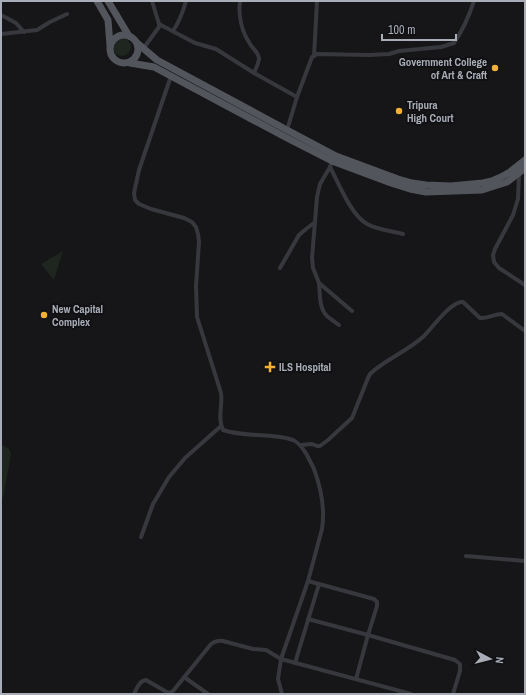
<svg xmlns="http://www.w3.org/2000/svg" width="526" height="695" font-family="'Archivo Narrow',sans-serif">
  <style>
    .green { fill: #1e261f }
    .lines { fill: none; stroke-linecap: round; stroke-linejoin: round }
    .minor { stroke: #37383d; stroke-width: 4 }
    .primary { stroke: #53555c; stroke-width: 7 }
    .poi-dot { fill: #f2b134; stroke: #111113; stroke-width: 1.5 }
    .labels { text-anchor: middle; stroke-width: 4; stroke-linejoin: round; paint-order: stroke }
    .poi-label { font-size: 11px; font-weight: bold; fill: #a8adb8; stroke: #111113; text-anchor: start }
  </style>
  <rect width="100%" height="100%" fill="#161618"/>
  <g class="green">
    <circle cx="122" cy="47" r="9"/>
    <path d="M63,251L54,280L41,264Z"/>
    <path d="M1,444L9,449L11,454L3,498L1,496Z"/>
  </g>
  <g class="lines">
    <g class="minor">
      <path d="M240,1C238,16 242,32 250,44C253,49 258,52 259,58C259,63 256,68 254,73"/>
      <path d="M1,15L16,23L24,32"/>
      <path d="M159,24L195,43L216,49L254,73L297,97"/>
      <path d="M173,31C179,22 183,12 186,1"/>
      <path d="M1,34L37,30L50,22L67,14"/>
      <path d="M143,49L159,27V24L152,1"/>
      <path d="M314,56L317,1"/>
      <path d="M171,76L139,170L134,193L135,200L139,204L151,209L184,218L192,222L196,227L198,234L199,242L196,286L197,317L221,393C223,405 217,418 223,430C245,438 270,432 293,440C300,443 303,449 307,455C309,460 312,464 314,469C321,488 325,510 322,529L308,581L281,659L411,694"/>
      <path d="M287,130L297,97L312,57L317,54L369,55L389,54L399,51L441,47L454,43C463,30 469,16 474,1"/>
      <path d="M332,161L330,167L320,184L317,197L312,258L313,268L319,283L352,311"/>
      <path d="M330,167C339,184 351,215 367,224C378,230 392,231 403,234"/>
      <path d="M519,173L518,199L513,215L495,249L493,255L494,262L499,268L525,285"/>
      <path d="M280,268L299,235L306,229L314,223"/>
      <path d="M319,283C320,293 319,307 326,315C330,319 335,322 339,325"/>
      <path d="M301,445L312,444L317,446H320L328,440L352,418L368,378L370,374C384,360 408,351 424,336C432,328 452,300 463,302L480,318C487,319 494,314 502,314L525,331"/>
      <path d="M141,537L153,504L169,477L185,458L221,426"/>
      <path d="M466,556L525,561"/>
      <path d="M319,584L374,599L377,602V606L368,635L455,660L460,664V671L453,694"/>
      <path d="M308,619L368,635L356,679"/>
      <path d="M295,663L319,584L308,581"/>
      <path d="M184,677L208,694"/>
      <path d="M134,694C137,688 139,681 146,680L165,691L169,693L173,691L211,644C215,641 218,640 223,641L253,649L266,650L281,659L278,679L282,694"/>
    </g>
    <g class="primary">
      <path d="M97,1L108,20L110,45"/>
      <path d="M108,1L129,36"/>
      <circle cx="124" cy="49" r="14"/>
      <path d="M137,43L157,60L287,130L336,156L398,179L412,183L426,185L451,186L483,183L492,181L501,177L510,172L525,160"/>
      <path d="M130,63L154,67L287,138L332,161L391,183L410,189L426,192L482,190L507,182L525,168"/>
    </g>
  </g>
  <g class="poi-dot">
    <circle cx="495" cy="68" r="4"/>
    <circle cx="399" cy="111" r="4"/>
    <circle cx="44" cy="315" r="4"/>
    <path d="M268 361h4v4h4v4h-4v4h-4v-4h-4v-4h4z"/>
  </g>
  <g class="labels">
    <g class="poi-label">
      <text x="487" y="66" text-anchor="end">Government College<tspan x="487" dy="13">of Art &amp; Craft</tspan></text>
      <text x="407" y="109">Tripura<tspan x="407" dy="13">High Court</tspan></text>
      <text x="52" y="313">New Capital<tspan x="52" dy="13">Complex</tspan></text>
      <text x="279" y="371">ILS Hospital</text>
    </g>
  </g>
  <rect width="526" height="695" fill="none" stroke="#a8adb8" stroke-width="4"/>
  <g transform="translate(490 659) rotate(97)" stroke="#111113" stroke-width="3" paint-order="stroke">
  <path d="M0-3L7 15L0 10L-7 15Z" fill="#a8adb8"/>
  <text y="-6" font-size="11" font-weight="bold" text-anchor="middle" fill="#a8adb8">N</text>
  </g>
  <path d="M382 34v6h74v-6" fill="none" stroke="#a8adb8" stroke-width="2"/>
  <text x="388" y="34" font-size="12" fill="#a8adb8" stroke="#111113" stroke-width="3" paint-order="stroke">100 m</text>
</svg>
